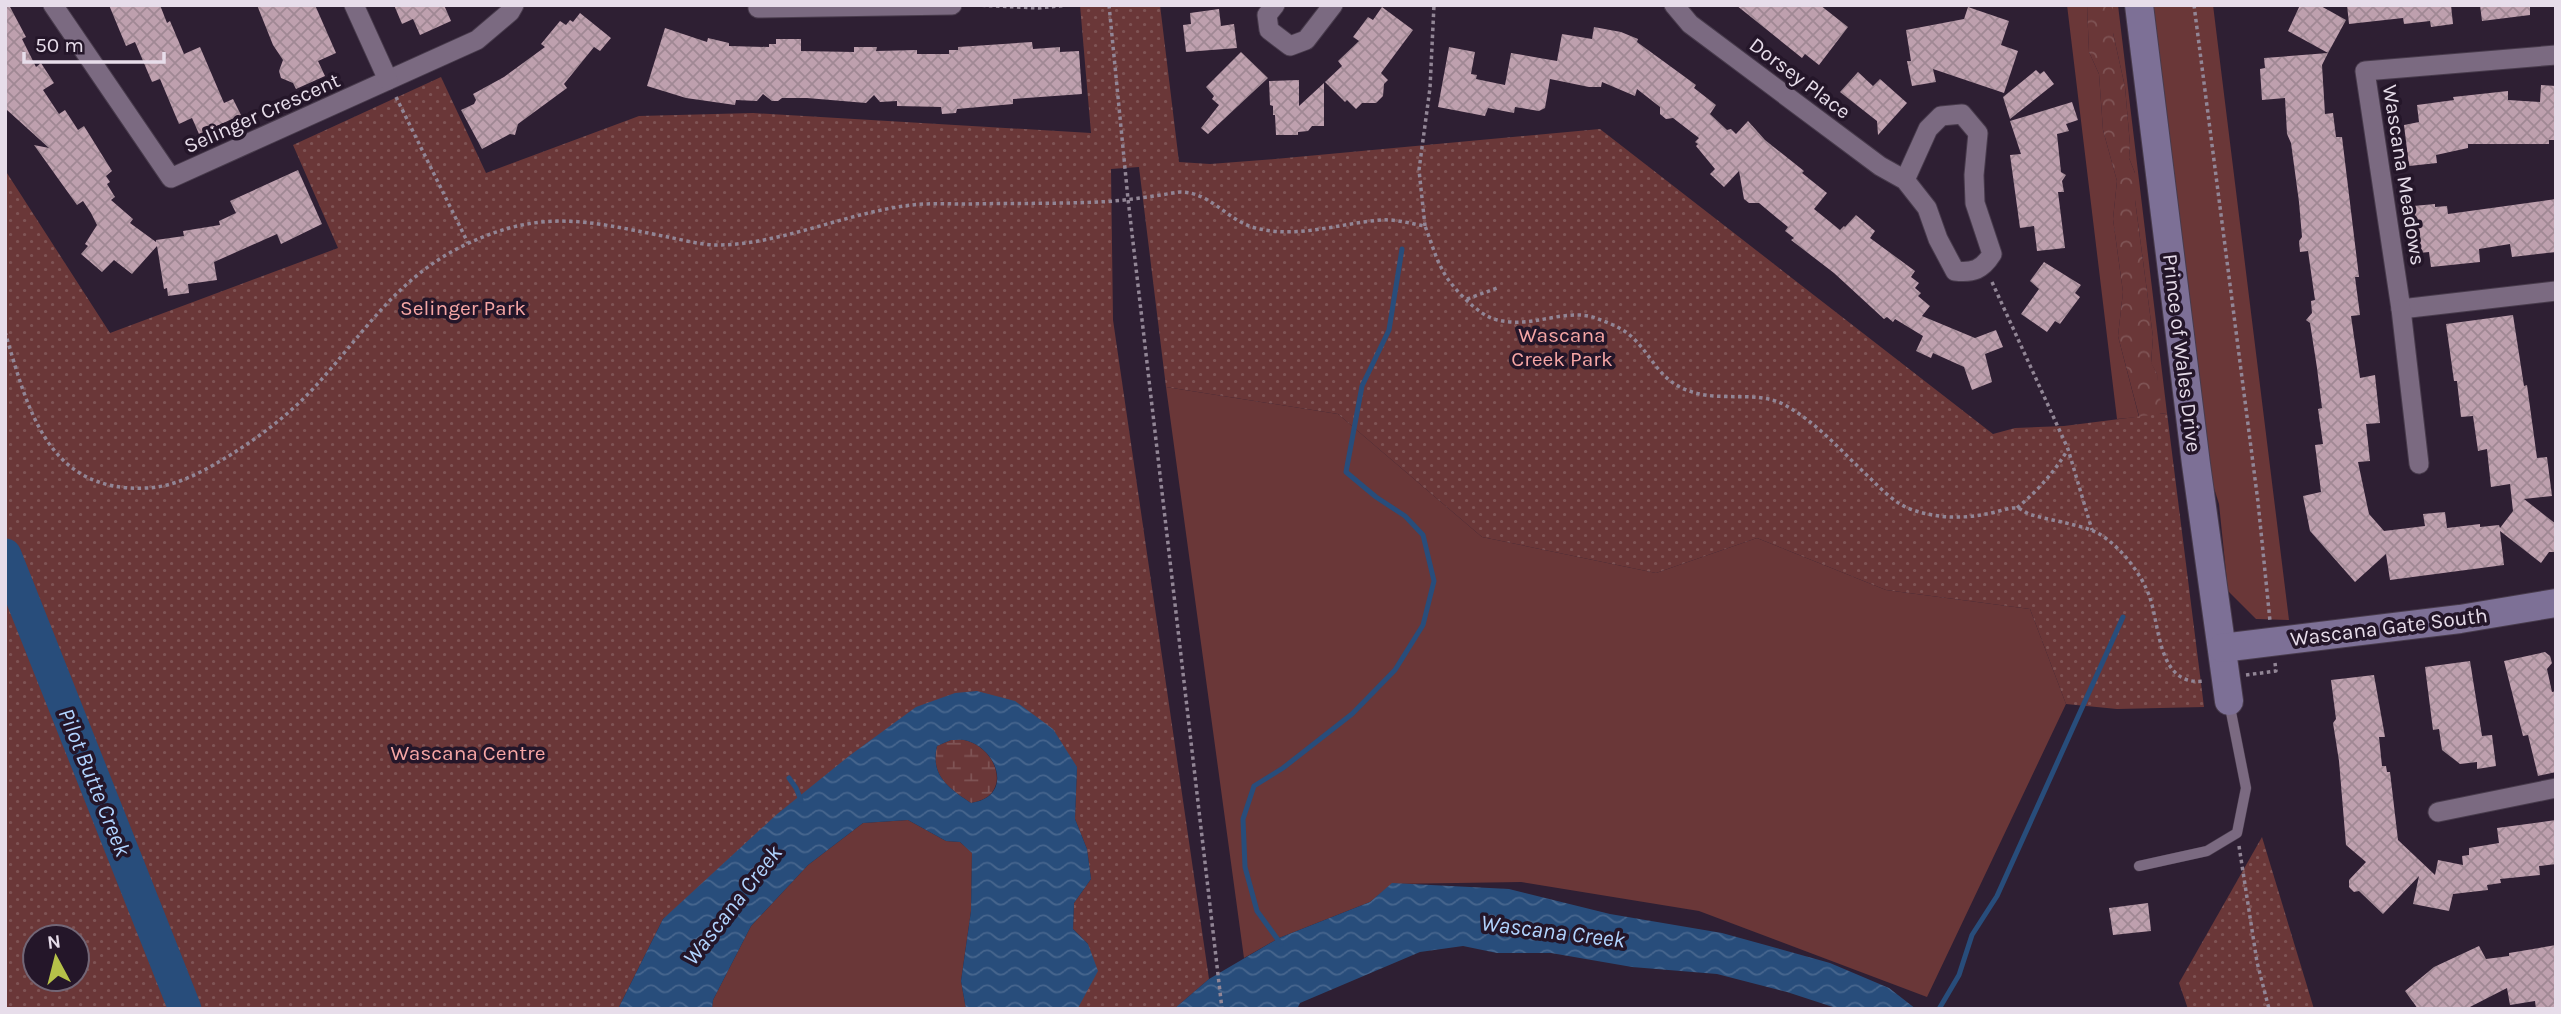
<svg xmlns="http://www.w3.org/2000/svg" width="2561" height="1014" font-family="Karla,sans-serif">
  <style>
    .grass { fill: #6a3738 }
    .forest { fill: url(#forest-crowns) }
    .wetland { fill: url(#wetland-marsh) }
    .park { fill: url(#park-dots); fill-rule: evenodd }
    .water { fill: url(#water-waves); fill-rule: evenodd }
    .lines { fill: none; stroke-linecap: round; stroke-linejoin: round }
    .stream { stroke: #284d7b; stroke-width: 5 }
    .river { stroke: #284d7b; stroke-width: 33 }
    .building { fill: url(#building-cross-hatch) }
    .lane-casing { stroke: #483b4c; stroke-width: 11 }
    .street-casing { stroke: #483b4c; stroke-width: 21 }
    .secondary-casing { stroke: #483b4c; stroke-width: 30 }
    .path { stroke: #928696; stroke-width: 3.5; stroke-dasharray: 3.5 3.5; stroke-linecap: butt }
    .lane { stroke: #7b6a81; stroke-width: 10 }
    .street { stroke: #7b6a81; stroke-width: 19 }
    .secondary { stroke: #7d7096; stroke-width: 28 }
    .labels { text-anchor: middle; stroke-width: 7; stroke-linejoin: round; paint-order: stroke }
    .street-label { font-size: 21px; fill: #e7ddea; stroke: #241629 }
    .park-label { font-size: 21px; fill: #f6a6a5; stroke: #241629 }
    .water-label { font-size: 23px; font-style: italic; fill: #b1d4ff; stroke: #241629 }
  </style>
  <defs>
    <pattern id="forest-crowns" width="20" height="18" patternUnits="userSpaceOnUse" patternTransform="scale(1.75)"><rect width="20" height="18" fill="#6a3738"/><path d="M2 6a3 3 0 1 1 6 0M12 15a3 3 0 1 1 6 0" fill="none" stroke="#7f5455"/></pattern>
    <pattern id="wetland-marsh" width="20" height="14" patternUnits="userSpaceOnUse" patternTransform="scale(1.75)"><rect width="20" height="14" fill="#6a3738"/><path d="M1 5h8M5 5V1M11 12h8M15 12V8" fill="none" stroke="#7f5455"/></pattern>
    <pattern id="park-dots" width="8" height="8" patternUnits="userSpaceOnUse" patternTransform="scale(1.75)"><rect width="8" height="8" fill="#6a3738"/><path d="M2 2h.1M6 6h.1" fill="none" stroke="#7f5455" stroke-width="1.8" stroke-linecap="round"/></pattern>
    <pattern id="water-waves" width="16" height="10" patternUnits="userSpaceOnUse" patternTransform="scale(1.75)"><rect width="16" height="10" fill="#284d7b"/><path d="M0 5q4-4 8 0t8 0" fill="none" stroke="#47668e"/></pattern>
    <pattern id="building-cross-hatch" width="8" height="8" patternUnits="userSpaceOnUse" patternTransform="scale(1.75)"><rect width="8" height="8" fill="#bea0ae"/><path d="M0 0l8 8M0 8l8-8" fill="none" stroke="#a08894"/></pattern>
  </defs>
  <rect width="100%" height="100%" fill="#2e1f33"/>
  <g class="grass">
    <path d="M2067,5H2087L2089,52L2099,74L2103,130L2117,181L2113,219L2123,292L2118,336L2139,417L2117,419Z"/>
    <path d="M2113,5H2118L2167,413L2159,414L2157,374L2151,363L2153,337L2135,200V173L2129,158L2130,145L2125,87L2113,33Z"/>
    <path d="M2146,5H2213L2289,620L2256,619L2228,591L2219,504L2199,440Z"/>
    <path d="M1166,387L1338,414L1482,537L1656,573L1757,538L1886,590L2030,609L2066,704L1927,997L1699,911L1521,882L1392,884L1370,902L1279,938L1244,958Z"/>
    <path d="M908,820L946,841L960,842L972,853L971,911L961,981L966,1009H712L713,1000L751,926L808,865L863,823Z"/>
  </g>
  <path class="forest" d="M2087,5H2113V33L2125,87L2130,145L2129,158L2135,173V200L2153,337L2151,362L2157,374L2162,411L2136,438L2139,416L2118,336L2123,292L2113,219L2117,181L2103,130L2099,74L2089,52Z"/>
  <path class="wetland" d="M951,740C956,740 963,739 968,741C999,751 1012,797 971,803C949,788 930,776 937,746Z"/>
  <g class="park">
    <path d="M1080,5H1160L1179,162L1210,164L1275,159L1600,129L1993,434L2015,428L2064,426L2167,413L2204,707L2117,709L2066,704L2030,609L1886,590L1757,538L1656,573L1482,537L1338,414L1166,387L1139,167L1111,169L1113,320L1209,979L1174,1009H1075L1078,1008L1088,944L1073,929L1074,903L1091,879L1087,849L1075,819L1077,767L977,691L663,919L618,1009H5V170L110,333L338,248L293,145L441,77L486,173L639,116L753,113L1091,133ZM35,937H77V979H35Z"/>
    <path d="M2262,837L2314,1009H2188L2179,983Z"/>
  </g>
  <g class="water">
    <path d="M977,691L1015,701L1053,729L1077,767L1075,819L1087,849L1091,879L1074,903L1073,929L1088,944L1098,971L1078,1008L966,1009L961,981L971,911L972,853L960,842L946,841L908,820L863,823L808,865L751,926L713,1000L712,1009H618L663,919L776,815L849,756L916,707L955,693ZM951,740C956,740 963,739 968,741C999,751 1013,797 971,803C949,788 930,776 937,746Z"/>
    <path d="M1392,883L1509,889L1610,914L1722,933L1830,963L1889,988L1916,1009H1839L1787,992L1717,974L1632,967L1551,953H1497L1463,946L1420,952L1300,1003L1297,1009H1174L1209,979L1279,938L1370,902Z"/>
  </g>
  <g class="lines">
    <g class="stream">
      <path d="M789,778L796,788L801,800"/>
      <path d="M1281,944L1257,911L1245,867L1243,819L1254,786L1283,768L1352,714L1395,670L1423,625L1434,581L1423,535L1405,516L1376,497L1346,472L1362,386L1389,330L1402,249"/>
      <path d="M1939,1009L1959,975L1972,935L1997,896L2123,617"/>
    </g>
    <path class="river" d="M5,555L185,1009"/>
  </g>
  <g class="building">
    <path d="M5,5H9L26,37L22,39L36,67L41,63L54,83L43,90L59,114L65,110L78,130L84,126L112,171L106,176L110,182L107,184L115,197L111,200L133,219L130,223L156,242V240L184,236L183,231L220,225L219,221L236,213L230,201L298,170L322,224L281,244L277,234L214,262L217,280L188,284L189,293L168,296L167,288L164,289L157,246L132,274L114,260L102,272L81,254L88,246L85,244L97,225L91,213L83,201L77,205L34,145L49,148L7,110Z"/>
    <path d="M109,5H160L167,23L170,21L184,54L200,47L224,103L233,99L241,115L199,134L192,118L179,124L160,79L152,82L135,42L126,46Z"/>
    <path d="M257,5H315L336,53L318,61L325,76L296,89L293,83L281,78L279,71L283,60L273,45Z"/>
    <path d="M394,5H444L451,21L420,35L413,19L402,24Z"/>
    <path d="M1736,5H1820L1848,27L1819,65L1805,54L1802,58Z"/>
    <path d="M2300,5H2319L2346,20L2328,53L2288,31Z"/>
    <path d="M2347,5H2451L2453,24L2431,27L2430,21L2404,24L2403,18L2349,24Z"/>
    <path d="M2480,5H2530V15L2482,21Z"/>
    <path d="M1382,7L1413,30L1381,73L1388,80L1384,84L1383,96L1376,103H1362L1356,109L1347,100L1345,102L1325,82L1342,66L1338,61L1359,41L1353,37L1368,17L1373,20Z"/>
    <path d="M1968,7L2009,21L2001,45L2018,51L2004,93L1933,69L1936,82L1912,86L1907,61H1911L1906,30L1964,19Z"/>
    <path d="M1219,9L1221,26L1234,24L1237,48L1186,52L1183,25L1191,24L1190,13Z"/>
    <path d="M580,13L611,38L600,51L594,47L564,84L567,88L518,124L515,135L510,134L482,149L461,110L474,104L476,100L473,94L504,77L545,47L541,44L560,21L566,25L570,20L573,22Z"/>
    <path d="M1594,27L1621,32L1638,39L1637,42L1696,85L1694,88L1716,105L1710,114L1727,130L1731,129L1736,134L1748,121L1765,140L1804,171L1802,173L1827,193L1814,209L1840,230L1844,226L1845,227L1856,215L1875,231L1870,238L1915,271L1911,277L1919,283L1915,288L1921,293L1918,296L1930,306L1922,316L1975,338L1996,330L2003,347L1985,354L1992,382L1972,390L1964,367L1933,353L1931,358L1916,351L1923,336L1895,319L1893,322L1887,317L1884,319L1834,273L1791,240L1794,238L1785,231L1788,227L1759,203H1749L1744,199L1739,171L1724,187L1710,174L1715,169L1696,146L1698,144L1695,142L1699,138L1673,118L1666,119L1660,114V107L1637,89L1635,96L1602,82L1601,87H1589L1550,79L1545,108L1539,111L1515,107L1514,113L1488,108L1485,116L1438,107L1449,47L1475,52L1471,74L1477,75L1476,79L1505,85L1511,53L1557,61L1562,34L1592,39Z"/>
    <path d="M665,28L707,42L708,38L729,43V46L769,47V44H776V39H801V51L854,52V47H877L876,51L917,50V54H949V50H958V47L1032,42L1033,49L1060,47V52L1079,51L1082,94L1013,99V104L957,109L956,113L942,114L941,107L897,106V101L880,102L874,95L866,103L807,98H782L778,101H772L763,94L757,101L736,100L735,105L686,98L647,86Z"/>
    <path d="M1241,52L1268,78L1208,134L1201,128L1219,105L1212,99L1214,96L1206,87Z"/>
    <path d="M2328,53L2322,65L2325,114L2333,113L2336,137H2342L2359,277H2355L2360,315L2351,316L2360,378L2375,375L2380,423L2366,424L2370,461L2358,462L2369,514L2384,531L2425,526L2423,514L2445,512L2447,528L2480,524V527L2499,525L2500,528L2513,511L2510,484L2491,487L2487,449L2478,451L2473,416L2461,417L2457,381H2454L2446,324L2513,315L2524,386L2527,385L2537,458L2547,457L2552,496L2524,499L2556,524V552H2549L2541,563L2500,531L2504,565L2390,580L2386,554L2355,582L2310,531L2303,496L2321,492L2315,445L2323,444L2318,409L2322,408L2317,368L2310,323L2306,320L2312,313L2311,301L2315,300L2308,251L2300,252L2299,241L2302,237L2299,202L2291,143L2287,134L2285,98L2262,100L2260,69L2265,68L2264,58Z"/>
    <path d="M2036,70L2040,74L2044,71L2054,84L2010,119L2003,97Z"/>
    <path d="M1858,72L1873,86L1880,79L1907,103L1878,135L1877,121L1840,92Z"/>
    <path d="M1299,80V106L1324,83V126H1312L1308,131L1298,132V135H1276L1275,115H1273V106L1270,105L1269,81Z"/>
    <path d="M2541,85L2556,86V140H2549V144H2468V148L2436,155L2437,163L2409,166L2404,125L2419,122L2417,105L2454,100L2453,97L2508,91V100L2540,102Z"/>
    <path d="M2072,102L2078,120L2066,124L2069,131L2057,134L2061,172L2066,175L2062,181L2064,192H2058L2065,248L2037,251L2034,226L2020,228L2010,155L2021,154L2010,121Z"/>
    <path d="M2556,199V252L2512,257L2510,244L2479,249L2480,262L2431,267L2429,252L2419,253L2413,206L2435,204V207L2447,206L2448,214Z"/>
    <path d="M2044,262L2081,285L2075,293L2080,297L2060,324L2055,321L2047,332L2021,314L2039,289L2030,281Z"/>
    <path d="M2545,652L2550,656L2552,663L2547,669L2552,692L2556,691V772L2538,776L2528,735L2523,736L2504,661Z"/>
    <path d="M2470,661L2482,736L2492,735L2496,766L2477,769V762L2460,764L2442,750L2439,729L2433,730L2425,667Z"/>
    <path d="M2374,675L2385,737H2379L2382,766H2386L2387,772H2390L2398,840L2435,875L2438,860L2463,865L2462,856L2469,855V848L2499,843L2497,828L2556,820V864L2539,866L2540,875L2500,879L2501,883L2487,885L2488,890L2453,894L2449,911L2413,904L2419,876L2383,914L2359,891L2354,892L2349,887V880L2366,862L2346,845L2339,761L2333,723L2336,719L2331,680Z"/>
    <path d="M2148,903L2151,931L2113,935L2109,908Z"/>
    <path d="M2556,945V1009H2536L2535,1001L2510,1005L2507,988L2466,1009H2418L2405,991L2434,967L2479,946L2486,959L2509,956V953Z"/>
  </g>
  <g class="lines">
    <g class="lane-casing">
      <path id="lane" d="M2139,866L2207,851L2237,833L2246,788L2229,702"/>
    </g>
    <g class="street-casing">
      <g id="street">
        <path d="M53,5L171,178L477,40L510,12L514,5"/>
        <path d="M354,5L388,80"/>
        <path d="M759,5L758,8L952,5"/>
        <path d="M1275,5L1267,15L1269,30L1290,46L1306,40L1333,5"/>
        <path d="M1674,5L1690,24L1880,166L1905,180L1927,208L1938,239L1955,271C1973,273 1982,270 1992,254L1975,203L1974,175L1978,133L1962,114L1941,116L1928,129L1905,180"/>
        <path d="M2556,55L2365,71L2401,309L2556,291"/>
        <path d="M2401,309L2419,464"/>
        <path d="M2438,812L2556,788"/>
      </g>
    </g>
    <g class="secondary-casing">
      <g id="secondary">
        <path d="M2139,5L2196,464L2229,701"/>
        <path d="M2222,648L2460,619L2556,603"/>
      </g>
    </g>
    <g class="path">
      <path d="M975,5L1038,8L1069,5"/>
      <path d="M1109,5L1128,199L1222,1009"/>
      <path d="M2194,5L2258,502L2270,621"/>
      <path d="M396,97L468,243"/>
      <path d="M1425,226L1419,170L1430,88L1434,5"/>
      <path d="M1992,282L2068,449L2092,530"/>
      <path d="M1467,299L1497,288"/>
      <path d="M5,332C28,409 47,493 147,488C172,487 196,475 217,463C251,443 283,420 310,392C362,337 396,276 469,243C543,209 587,221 663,236C680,239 700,245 717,245C780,245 848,212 912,205C930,203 949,204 967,204C1011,203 1054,204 1098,202C1125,201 1153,196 1180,192C1210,192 1225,218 1252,227C1296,240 1339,223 1382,220C1396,219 1412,224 1425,226C1431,241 1435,257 1443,271C1450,285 1472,308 1487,316C1500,323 1518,323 1533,321C1553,318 1576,311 1596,318C1609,323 1623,328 1633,338C1650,354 1658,376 1680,387C1714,405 1753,389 1783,404C1817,422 1843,453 1871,479C1883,491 1897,505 1913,510C1936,518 1962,519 1986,514C1995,513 2009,507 2017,508C2022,509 2027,514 2032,515C2050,520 2070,523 2088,529C2114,537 2142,573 2150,598C2160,627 2158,687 2204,681"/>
      <path d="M2017,508C2038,490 2054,473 2068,449"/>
      <path d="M2246,675L2276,671L2275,663"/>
      <path d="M2239,846L2257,962L2269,1009"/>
    </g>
    <use href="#lane" class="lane"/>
    <use href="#street" class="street"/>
    <use href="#secondary" class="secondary"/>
  </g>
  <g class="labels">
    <g class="street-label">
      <text transform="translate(1800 78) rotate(37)" y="7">Dorsey Place</text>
      <text transform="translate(262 113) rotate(-24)" y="7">Selinger Crescent</text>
      <text transform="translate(2404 175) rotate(81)" y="7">Wascana Meadows</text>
      <text transform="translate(2182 353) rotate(83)" y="7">Prince of Wales Drive</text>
      <text transform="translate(2389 627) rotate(-7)" y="7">Wascana Gate South</text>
    </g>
    <g class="park-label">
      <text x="463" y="315">Selinger Park</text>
      <text x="1562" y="342">Wascana<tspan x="1562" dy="24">Creek Park</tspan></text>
      <text x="468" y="760">Wascana Centre</text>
    </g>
    <g class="water-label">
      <text transform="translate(95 782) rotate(68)" y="8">Pilot Butte Creek</text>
      <text transform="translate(732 905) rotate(-52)" y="8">Wascana Creek</text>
      <text transform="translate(1553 931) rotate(7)" y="8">Wascana Creek</text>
    </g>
  </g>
  <rect width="2561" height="1014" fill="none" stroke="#e7ddea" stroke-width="14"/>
  <g transform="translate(56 958) rotate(353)"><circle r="33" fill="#241629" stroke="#726676" stroke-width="2"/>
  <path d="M0-5L12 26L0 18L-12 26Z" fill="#b6c149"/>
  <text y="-10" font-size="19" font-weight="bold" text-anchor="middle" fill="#e7ddea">N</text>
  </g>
  <path d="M24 52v10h140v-10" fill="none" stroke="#e7ddea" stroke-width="3.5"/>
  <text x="35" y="52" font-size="21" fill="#e7ddea" stroke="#241629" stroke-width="5" paint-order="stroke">50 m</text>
</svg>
